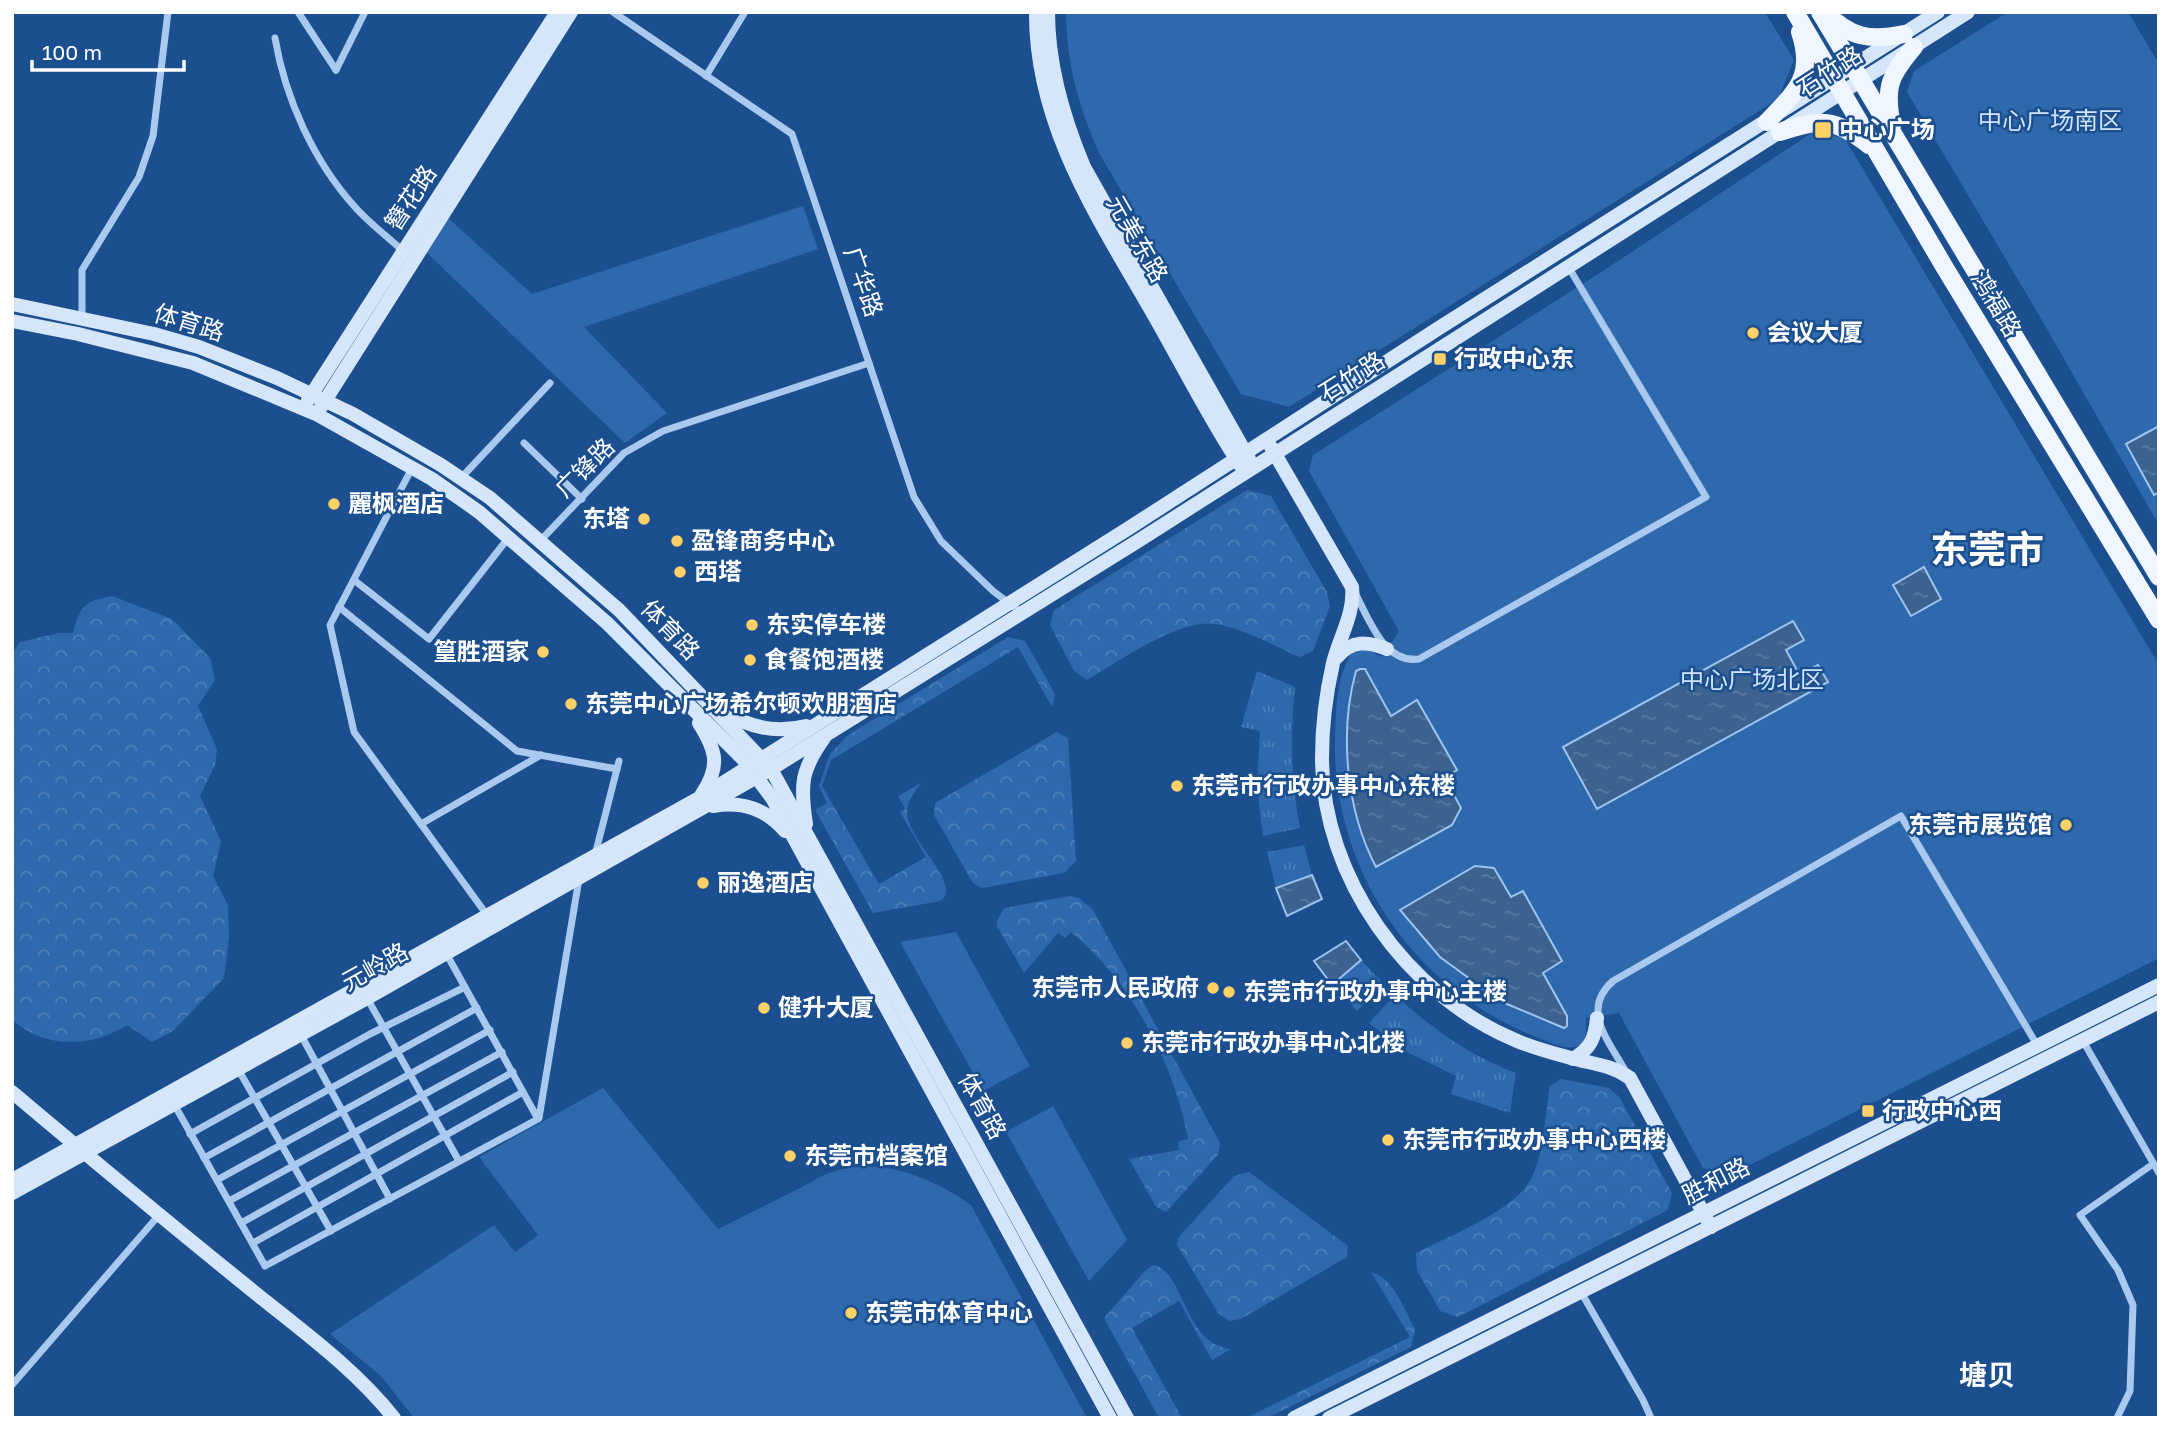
<svg xmlns="http://www.w3.org/2000/svg" width="2171" height="1430" font-family="'Golos Text','Noto Sans SC',sans-serif">
  <style>
    .grass { fill: url(#grass-tufts) }
    .forest { fill: url(#forest-crowns) }
    .green { fill: #2e69ad }
    .water { fill: url(#water-ripples); stroke: #9cc4f0; stroke-width: 2 }
    .lines { fill: none; stroke-linecap: round; stroke-linejoin: round }
    .street { stroke: #a9c9ee; stroke-width: 7 }
    .secondary { stroke: #d6e6fa; stroke-width: 14 }
    .primary { stroke: #f0f6ff; stroke-width: 18 }
    .poi-dot { fill: #ffd166; stroke: #1b4f8f; stroke-width: 2.5 }
    .labels { text-anchor: middle; stroke-width: 5; stroke-linejoin: round; paint-order: stroke }
    .street-label { font-size: 24px; fill: #fff; stroke: #1b4f8f }
    .park-label { font-size: 24px; fill: #cfe3fa; stroke: #1b4f8f }
    .poi-label { font-size: 24px; font-weight: bold; fill: #fff; stroke: #1b4f8f; text-anchor: start }
    .quarter-label { font-size: 28px; font-weight: bold; fill: #fff; stroke: #1b4f8f }
    .town-label { font-size: 38px; font-weight: bold; fill: #fff; stroke: #1b4f8f }
  </style>
  <defs>
    <pattern id="grass-tufts" width="24" height="20" patternUnits="userSpaceOnUse" patternTransform="scale(1.75)"><rect width="24" height="20" fill="#2e69ad"/><path d="M3 7l-1-3M5 7V3M7 7l1-3M15 17l-1-3M17 17v-4M19 17l1-3" fill="none" stroke="#4d80b9"/></pattern>
    <pattern id="forest-crowns" width="20" height="18" patternUnits="userSpaceOnUse" patternTransform="scale(1.75)"><rect width="20" height="18" fill="#2e69ad"/><path d="M2 6a3 3 0 1 1 6 0M12 15a3 3 0 1 1 6 0" fill="none" stroke="#4d80b9"/></pattern>
    <pattern id="water-ripples" width="26" height="14" patternUnits="userSpaceOnUse" patternTransform="scale(1.75)"><rect width="26" height="14" fill="#3c6290"/><path d="M2 4q2-2 4 0t4 0M15 11q2-2 4 0t4 0" fill="none" stroke="#597aa1"/></pattern>
  </defs>
  <rect width="100%" height="100%" fill="#1b4f8f"/>
  <g class="grass">
    <path d="M1257,671L1295,687C1290,736 1291,780 1300,828L1263,836L1257,787L1260,731L1241,727Z"/>
    <path d="M1304,845L1312,875L1276,888L1267,852Z"/>
    <path d="M1361,960L1383,983L1357,1011L1332,985Z"/>
    <path d="M1395,995C1432,1029 1470,1056 1516,1073L1510,1113L1451,1094L1456,1076L1405,1051L1369,1023Z"/>
  </g>
  <g class="forest">
    <path d="M1247,490L1271,496L1327,592L1330,606L1313,651L1300,657C1274,646 1241,627 1214,624C1178,619 1118,662 1087,680L1074,671L1050,625L1054,610Z"/>
    <path d="M112,596L172,619L210,658L215,680L198,706L217,749L215,765L200,796L221,841L213,876L228,905L229,936L224,978L173,1031L152,1042L127,1025C91,1048 46,1049 12,1020V654L20,642L59,633H73C80,606 85,601 112,596Z"/>
    <path d="M1008,637L1025,641L1055,694L1052,707L1018,647L831,760L822,786L879,884L926,857L900,812L905,809L898,796L921,783C914,793 907,801 907,813C908,837 948,872 946,892C945,899 941,901 935,902L873,913L815,810L827,803L819,786L830,754L848,735Z"/>
    <path d="M1057,732L1068,738L1076,861L1064,873L982,888L973,883L934,815L935,803Z"/>
    <path d="M1070,896L1079,898L1093,910L1220,1143L1218,1155L1166,1212L1156,1207L1129,1159L1179,1150L1178,1141L1188,1139L1186,1129C1171,1058 1128,978 1071,932L1065,938L1058,933L1024,973L997,926V921L1004,908Z"/>
    <path d="M1561,1079L1609,1088L1620,1098L1672,1193L1668,1210L1458,1317L1440,1311L1417,1270L1416,1253C1448,1236 1517,1210 1532,1177C1544,1152 1545,1114 1550,1086Z"/>
    <path d="M1249,1172L1348,1246L1347,1257L1241,1319L1229,1321L1218,1313L1177,1245L1178,1238L1234,1176Z"/>
    <path d="M1153,1265C1184,1269 1183,1344 1231,1349L1212,1360L1179,1301L1132,1328L1182,1418H1159L1104,1318L1145,1271Z"/>
    <path d="M1371,1272C1394,1278 1404,1309 1415,1329L1411,1347L1267,1418H1246L1410,1337Z"/>
  </g>
  <g class="green">
    <path d="M1066,12H1765L1794,60L1778,99L1289,407L1241,394L1099,153C1079,108 1066,62 1066,12Z"/>
    <path d="M2008,12H2128L2159,64V525L2043,322L1907,92L1914,71Z"/>
    <path d="M1816,130L1845,139L2159,665V958L1726,1177L1703,1168L1619,1013L1586,1018C1586,1024 1587,1033 1584,1039C1576,1057 1548,1041 1536,1037C1412,987 1331,869 1335,734C1336,707 1337,676 1352,652L1366,649L1382,657L1399,631L1309,471L1313,455L1606,269Z"/>
    <path d="M803,206L818,249L584,327L667,413L625,443L426,252L448,218L532,294Z"/>
    <path d="M956,932L1030,1066L983,1091L900,942Z"/>
    <path d="M603,1088L718,1229C744,1216 770,1203 796,1190C807,1185 818,1177 829,1173C878,1155 932,1177 971,1205L1087,1418H414L381,1376L330,1334L494,1225L515,1252L538,1235L479,1157Z"/>
    <path d="M1053,1106L1127,1240L1089,1281L1006,1132Z"/>
  </g>
  <g class="water">
    <path d="M2159,426V492L2154,495L2126,444Z"/>
    <path d="M1924,567L1941,599L1911,616L1893,585Z"/>
    <path d="M1793,621L1804,640L1786,650L1799,674L1818,665L1828,682L1597,809L1563,747Z"/>
    <path d="M1360,669H1365L1391,716L1417,700L1457,770L1445,778L1461,808L1452,825L1376,867C1346,810 1339,732 1356,671Z"/>
    <path d="M1475,866L1494,868L1511,897L1523,891L1562,961L1543,973L1567,1016V1026L1564,1028L1507,1004L1485,990L1440,957L1400,910Z"/>
    <path d="M1312,875L1322,899L1287,916L1276,888Z"/>
    <path d="M1346,941L1361,960L1332,985L1314,961Z"/>
  </g>
  <g class="lines">
    <g class="street">
      <path d="M298,12L336,70"/>
      <path d="M613,12L792,134L914,497L941,541L993,591L1022,613"/>
      <path d="M275,38C285,98 314,162 355,207C369,223 388,237 403,251"/>
      <path d="M336,70L365,12"/>
      <path d="M706,76L745,12"/>
      <path d="M82,319V270L139,177L153,136L168,12"/>
      <path d="M524,443L582,499"/>
      <path d="M412,468L330,625L354,732L487,915"/>
      <path d="M461,478L550,383"/>
      <path d="M540,541L624,453L663,431L869,363"/>
      <path d="M354,580L429,639L509,537"/>
      <path d="M1355,593C1369,619 1384,664 1419,659L1706,497L1569,268"/>
      <path d="M339,607L517,751L617,769"/>
      <path d="M421,824L541,755"/>
      <path d="M595,855L619,761"/>
      <path d="M367,998L459,1161"/>
      <path d="M301,1035L390,1199"/>
      <path d="M2083,1041L2159,1173"/>
      <path d="M238,1069L331,1231"/>
      <path d="M1626,1072C1609,1041 1580,1010 1613,981L1901,816L2037,1045"/>
      <path d="M174,1104L265,1266L538,1119L446,953"/>
      <path d="M539,1118L579,879"/>
      <path d="M190,1134L370,1034L465,987"/>
      <path d="M204,1158L477,1008"/>
      <path d="M217,1180L490,1030"/>
      <path d="M229,1201L502,1052"/>
      <path d="M241,1223L513,1072"/>
      <path d="M253,1243L523,1092"/>
      <path d="M1581,1292L1643,1400L1651,1418"/>
      <path d="M12,1385L159,1215"/>
      <path d="M2117,1418L2130,1391L2133,1305L2118,1270L2080,1215L2153,1164"/>
    </g>
    <g class="secondary">
      <path d="M1036,12C1035,126 1100,221 1155,317C1183,366 1209,418 1240,465"/>
      <path d="M1048,12C1048,66 1063,117 1084,167L1249,459"/>
      <path d="M12,304L154,334L199,347L277,378L353,414L441,465L490,498L619,610L771,769L1127,1418"/>
      <path d="M12,321L78,334L193,363L316,414L432,479L479,512L607,623L743,759L772,798L1110,1418"/>
      <path d="M308,400L557,12"/>
      <path d="M321,407L571,12"/>
      <path d="M1271,447L1352,587C1355,613 1339,638 1333,663C1326,694 1322,726 1322,758C1322,877 1407,995 1515,1040C1533,1048 1552,1053 1571,1058C1593,1064 1612,1065 1630,1078L1711,1227"/>
      <path d="M1337,657C1352,640 1367,641 1387,649"/>
      <path d="M723,710C748,728 777,733 806,726"/>
      <path d="M699,723C716,750 721,766 702,794"/>
      <path d="M713,806C743,801 766,809 785,831"/>
      <path d="M806,824C800,785 801,770 824,738"/>
      <path d="M1573,1059C1591,1048 1595,1038 1597,1018"/>
      <path d="M12,1092C88,1156 165,1220 243,1283C294,1325 352,1365 394,1418"/>
      <path d="M12,1180L699,798L1129,528L1439,328L1938,12"/>
      <path d="M12,1193L367,998L771,769L1138,541L1968,12"/>
      <path d="M1294,1418L2159,985"/>
      <path d="M1329,1418L2159,1002"/>
    </g>
    <g class="primary">
      <path d="M1795,12L1945,268L2159,620"/>
      <path d="M1820,12L2159,577"/>
      <path d="M1826,12C1849,38 1871,41 1904,34"/>
      <path d="M1767,122C1796,91 1815,77 1800,32"/>
      <path d="M1892,125C1884,87 1890,75 1914,47"/>
      <path d="M1780,132C1822,118 1834,118 1869,145"/>
    </g>
  </g>
  <g class="poi-dot">
    <rect x="1814" y="121" width="18" height="18" rx="3.5"/>
    <circle cx="1753" cy="333" r="7"/>
    <rect x="1433" y="352" width="14" height="14" rx="3.5"/>
    <circle cx="334" cy="504" r="7"/>
    <circle cx="644" cy="519" r="7"/>
    <circle cx="677" cy="541" r="7"/>
    <circle cx="680" cy="572" r="7"/>
    <circle cx="752" cy="625" r="7"/>
    <circle cx="543" cy="652" r="7"/>
    <circle cx="750" cy="660" r="7"/>
    <circle cx="571" cy="704" r="7"/>
    <circle cx="1177" cy="786" r="7"/>
    <circle cx="2066" cy="825" r="7"/>
    <circle cx="703" cy="883" r="7"/>
    <circle cx="1213" cy="988" r="7"/>
    <circle cx="1229" cy="992" r="7"/>
    <circle cx="764" cy="1008" r="7"/>
    <circle cx="1127" cy="1043" r="7"/>
    <rect x="1861" y="1104" width="14" height="14" rx="3.5"/>
    <circle cx="1388" cy="1140" r="7"/>
    <circle cx="790" cy="1156" r="7"/>
    <circle cx="851" cy="1313" r="7"/>
  </g>
  <g class="labels">
    <g class="street-label">
      <text transform="translate(1830 72) rotate(-33)" y="8">石竹路</text>
      <text transform="translate(411 198) rotate(-57)" y="8">簪花路</text>
      <text transform="translate(1137 239) rotate(60)" y="8">元美东路</text>
      <text transform="translate(863 282) rotate(71)" y="8">广华路</text>
      <text transform="translate(1996 304) rotate(59)" y="8">鸿福路</text>
      <text transform="translate(189 323) rotate(17)" y="8">体育路</text>
      <text transform="translate(1352 377) rotate(-32)" y="8">石竹路</text>
      <text transform="translate(585 468) rotate(-45)" y="8">广锋路</text>
      <text transform="translate(670 630) rotate(46)" y="8">体育路</text>
      <text transform="translate(375 967) rotate(-29)" y="8">元岭路</text>
      <text transform="translate(982 1106) rotate(61)" y="8">体育路</text>
      <text transform="translate(1716 1181) rotate(-27)" y="8">胜和路</text>
    </g>
    <g class="park-label">
      <text x="2050" y="129">中心广场南区</text>
      <text x="1752" y="688">中心广场北区</text>
    </g>
    <g class="poi-label">
      <text x="1839" y="138">中心广场</text>
      <text x="1767" y="341">会议大厦</text>
      <text x="1454" y="367">行政中心东</text>
      <text x="348" y="512">麗枫酒店</text>
      <text x="630" y="527" text-anchor="end">东塔</text>
      <text x="691" y="549">盈锋商务中心</text>
      <text x="694" y="580">西塔</text>
      <text x="766" y="633">东实停车楼</text>
      <text x="529" y="660" text-anchor="end">篁胜酒家</text>
      <text x="764" y="668">食餐饱酒楼</text>
      <text x="585" y="712">东莞中心广场希尔顿欢朋酒店</text>
      <text x="1191" y="794">东莞市行政办事中心东楼</text>
      <text x="2052" y="833" text-anchor="end">东莞市展览馆</text>
      <text x="717" y="891">丽逸酒店</text>
      <text x="1199" y="996" text-anchor="end">东莞市人民政府</text>
      <text x="1243" y="1000">东莞市行政办事中心主楼</text>
      <text x="778" y="1016">健升大厦</text>
      <text x="1141" y="1051">东莞市行政办事中心北楼</text>
      <text x="1882" y="1119">行政中心西</text>
      <text x="1402" y="1148">东莞市行政办事中心西楼</text>
      <text x="804" y="1164">东莞市档案馆</text>
      <text x="865" y="1321">东莞市体育中心</text>
    </g>
    <g class="quarter-label">
      <text x="1987" y="1385">塘贝</text>
    </g>
    <g class="town-label">
      <text x="1987" y="563">东莞市</text>
    </g>
  </g>
  <rect width="2171" height="1430" fill="none" stroke="#ffffff" stroke-width="28"/>
  <path d="M32 60v10h152v-10" fill="none" stroke="#ffffff" stroke-width="3.5"/>
  <text x="42" y="60" font-size="21" fill="#ffffff" stroke="#1b4f8f" stroke-width="5" paint-order="stroke">100 m</text>
</svg>
